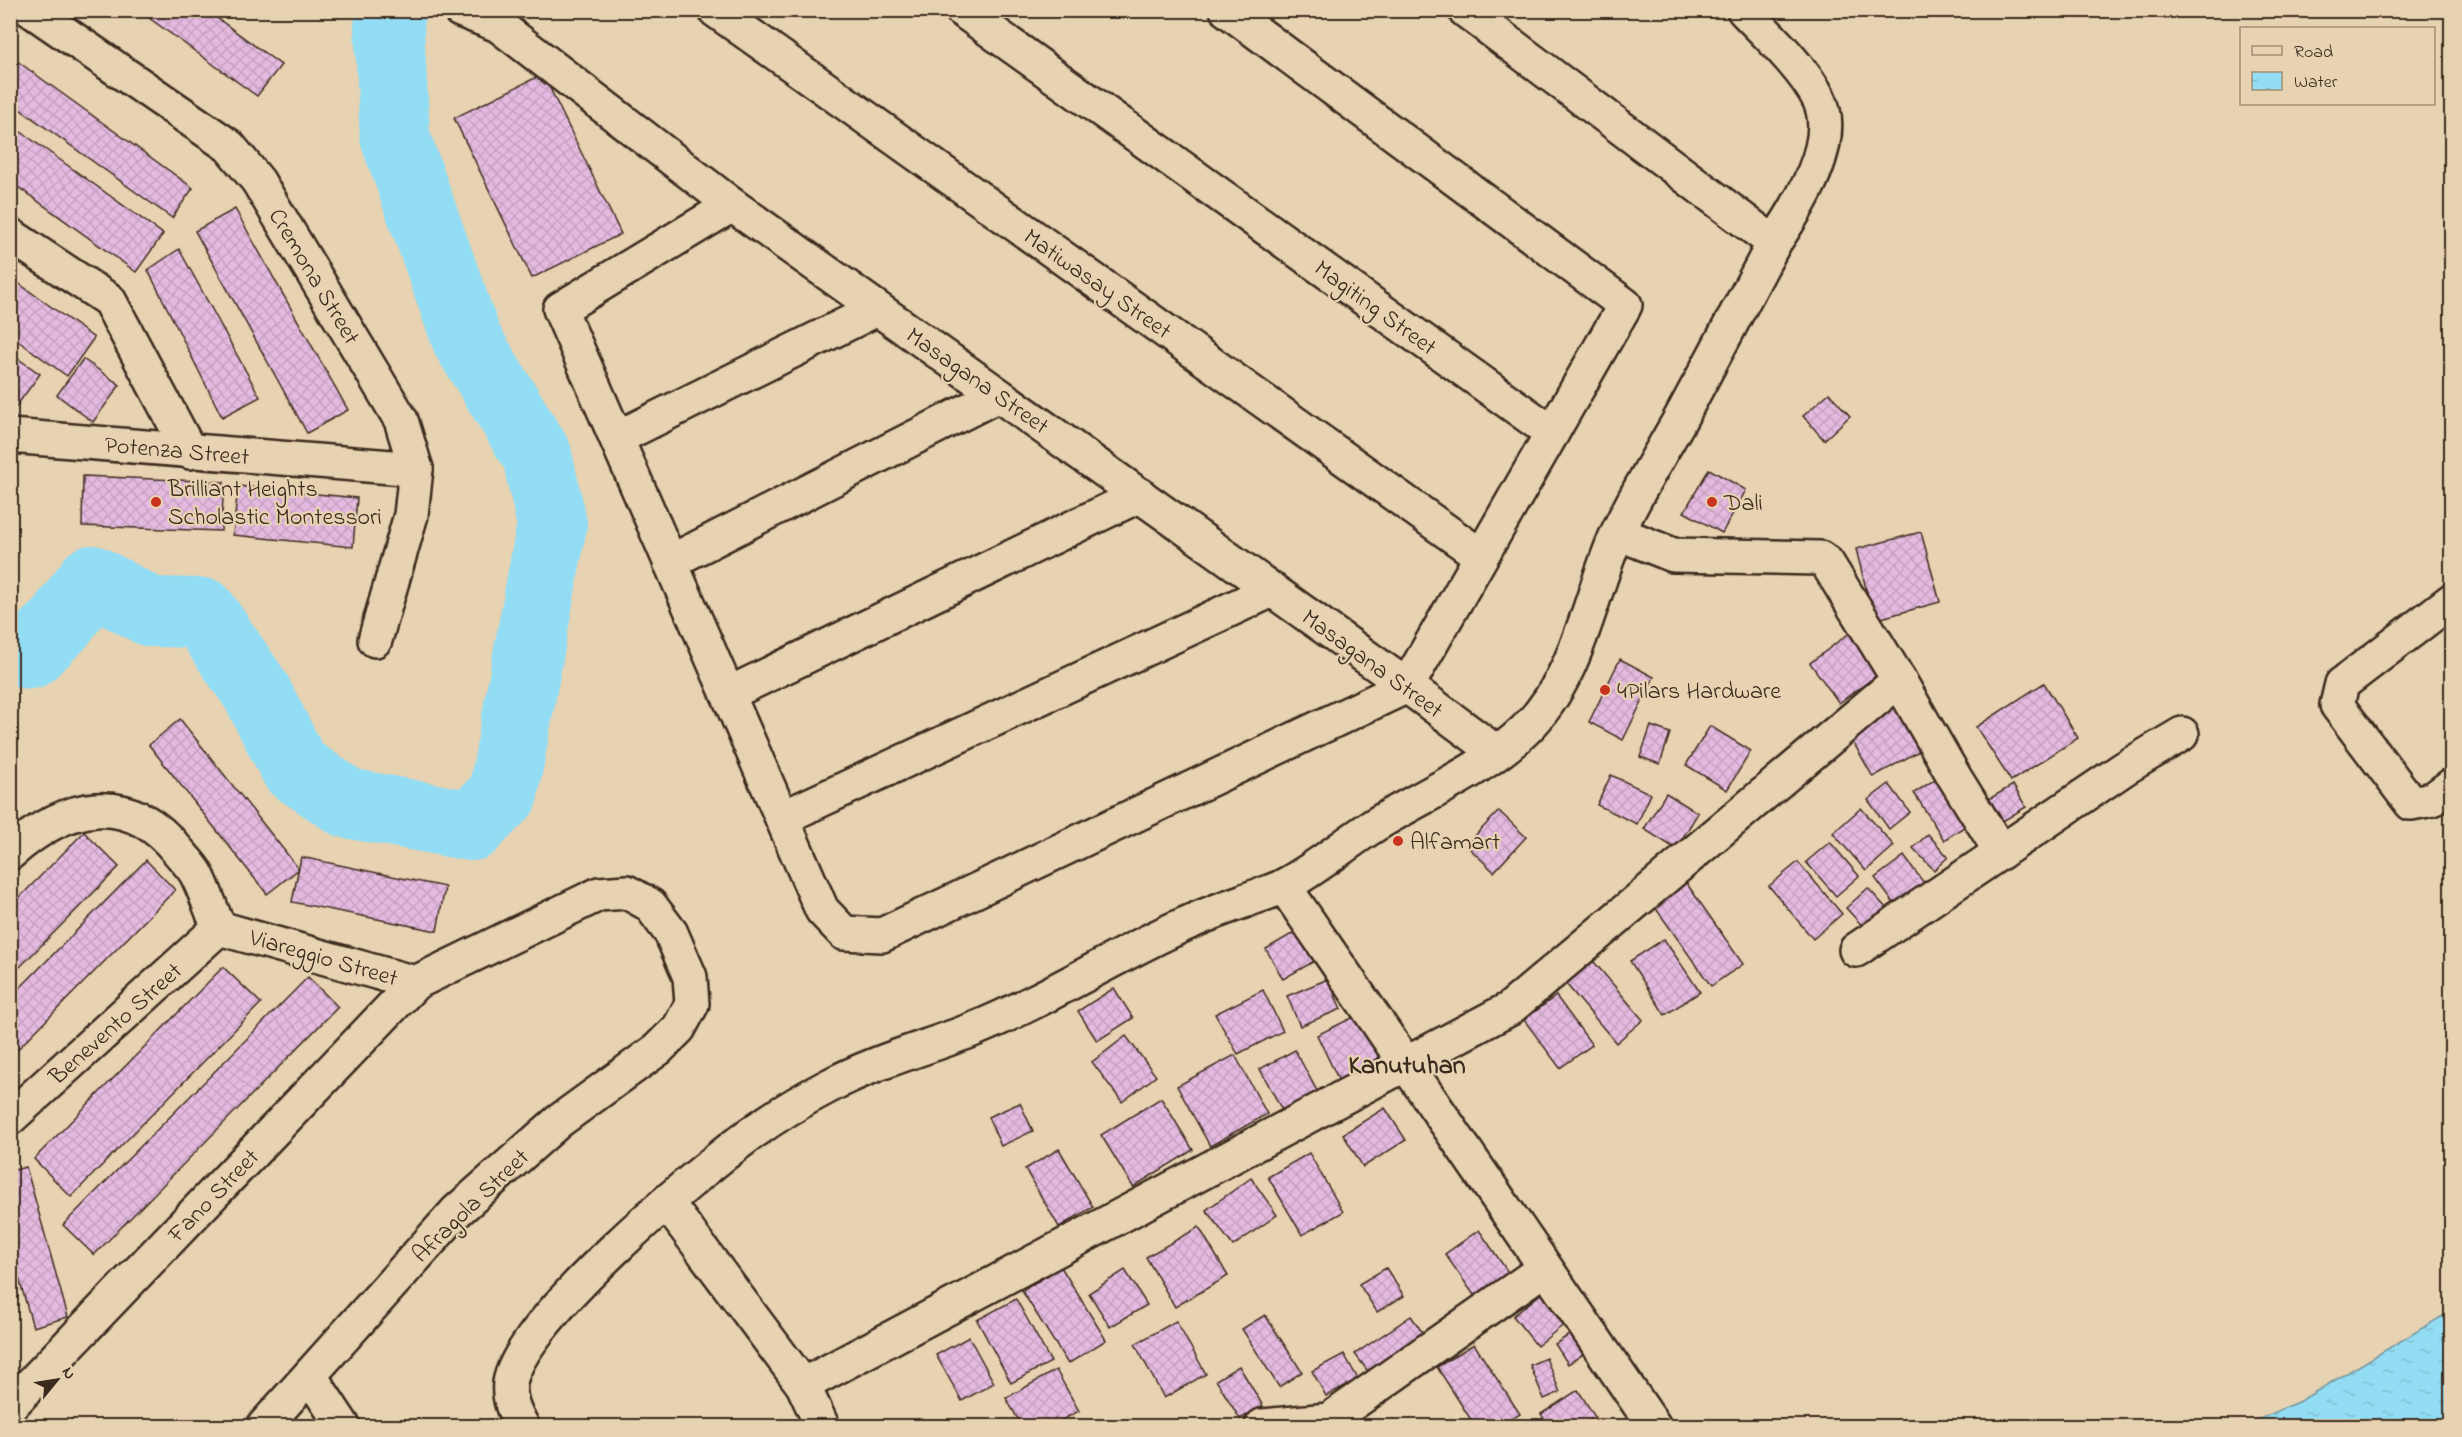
<svg xmlns="http://www.w3.org/2000/svg" width="2462" height="1437" font-family="'Indie Flower',sans-serif">
  <style>
    .water { fill: url(#water-ripples); stroke: #70959e; stroke-width: 1.5 }
    .lines { fill: none; stroke-linecap: round; stroke-linejoin: round }
    .river { stroke: #93ddf4; stroke-width: 70 }
    .building { fill: url(#building-cross-hatch); stroke: #3b2a1e; stroke-width: 1.5 }
    .minor-casing { stroke: #3b2a1e; stroke-width: 38 }
    .tertiary-casing { stroke: #3b2a1e; stroke-width: 38 }
    .minor { stroke: #e7d2b1; stroke-width: 33 }
    .tertiary { stroke: #e7d2b1; stroke-width: 33 }
    .poi-dot { fill: #c8321e; stroke: #e7d2b1; stroke-width: 2 }
    .labels { text-anchor: middle; stroke-width: 4.5; stroke-linejoin: round; paint-order: stroke }
    .street-label { font-size: 24px; fill: #3b2a1e; stroke: #e7d2b1 }
    .poi-label { font-size: 24px; fill: #3b2a1e; stroke: #e7d2b1; text-anchor: start }
    .neighbourhood-label { font-size: 26px; font-weight: bold; fill: #3b2a1e; stroke: #e7d2b1 }
  </style>
  <defs>
    <pattern id="water-ripples" width="26" height="14" patternUnits="userSpaceOnUse" patternTransform="scale(1.5)"><rect width="26" height="14" fill="#93ddf4"/><path d="M2 4q2-2 4 0t4 0M15 11q2-2 4 0t4 0" fill="none" stroke="#80bed1"/></pattern>
    <pattern id="building-cross-hatch" width="8" height="8" patternUnits="userSpaceOnUse" patternTransform="scale(1.5)"><rect width="8" height="8" fill="#e5bae0"/><path d="M0 0l8 8M0 8l8-8" fill="none" stroke="#c5a0c0"/></pattern>
  </defs>
  <rect width="100%" height="100%" fill="#e7d2b1"/>
  <filter id="ink" filterUnits="userSpaceOnUse"><feTurbulence type="fractalNoise" baseFrequency=".0167" numOctaves="2"/><feDisplacementMap in="SourceGraphic" scale="12" xChannelSelector="R" yChannelSelector="G"/><feConvolveMatrix kernelMatrix="1 2 1 2 8 2 1 2 1" color-interpolation-filters="sRGB"/></filter>
  <g filter="url(#ink)">
    <path class="water" d="M2451,1311V1426H2244L2300,1401Z"/>
    <g class="lines">
      <path class="river" d="M10,651L29,654L59,625L92,580L151,612L203,613L256,691L295,768L347,803L472,826L503,794L552,524L537,455L467,340L395,137L389,27L391,10"/>
    </g>
    <g class="building">
      <path d="M138,10H206L281,65L257,96Z"/>
      <path d="M10,56L193,188L172,218L10,102Z"/>
      <path d="M543,74L621,234L532,278L454,118Z"/>
      <path d="M10,124L163,234L136,272L10,181Z"/>
      <path d="M235,209L348,410L307,433L195,231Z"/>
      <path d="M179,249L260,397L222,417L148,270Z"/>
      <path d="M10,277L94,338L67,376L10,335Z"/>
      <path d="M10,353L40,374L12,412L10,411Z"/>
      <path d="M83,359L120,385L93,422L57,395Z"/>
      <path d="M1829,393L1850,416L1824,440L1803,416Z"/>
      <path d="M1709,469L1746,490L1722,533L1684,512Z"/>
      <path d="M83,476L224,482L221,531L82,526Z"/>
      <path d="M238,486L357,498L353,547L233,535Z"/>
      <path d="M1921,532L1940,602L1874,620L1856,549Z"/>
      <path d="M1851,632L1880,673L1839,703L1810,663Z"/>
      <path d="M1620,659L1654,677L1623,740L1589,722Z"/>
      <path d="M2044,683L2078,738L2011,781L1976,727Z"/>
      <path d="M1895,706L1921,750L1873,777L1848,733Z"/>
      <path d="M180,719L299,869L267,894L149,745Z"/>
      <path d="M1651,726L1670,733L1660,764L1640,757Z"/>
      <path d="M1710,726L1751,751L1727,790L1686,765Z"/>
      <path d="M1611,775L1651,794L1637,824L1597,805Z"/>
      <path d="M1937,778L1967,825L1944,840L1914,793Z"/>
      <path d="M1889,784L1910,812L1889,829L1868,800Z"/>
      <path d="M2013,785L2026,807L2003,821L1989,799Z"/>
      <path d="M1666,793L1698,813L1676,849L1644,829Z"/>
      <path d="M1861,808L1894,846L1866,871L1833,833Z"/>
      <path d="M1499,811L1526,837L1494,872L1466,845Z"/>
      <path d="M84,832L119,867L10,977V907Z"/>
      <path d="M1928,834L1948,857L1934,870L1913,848Z"/>
      <path d="M1830,842L1859,876L1836,896L1806,862Z"/>
      <path d="M1904,856L1924,883L1895,905L1875,878Z"/>
      <path d="M301,857L445,887L437,931L292,902Z"/>
      <path d="M146,860L175,890L10,1057V998Z"/>
      <path d="M1798,862L1842,914L1813,939L1769,886Z"/>
      <path d="M1685,881L1743,964L1711,986L1652,903Z"/>
      <path d="M1868,888L1888,910L1867,931L1846,908Z"/>
      <path d="M1302,928L1320,958L1283,979L1266,949Z"/>
      <path d="M1664,939L1700,992L1665,1015L1630,961Z"/>
      <path d="M1589,956L1643,1020L1616,1043L1562,979Z"/>
      <path d="M223,967L261,1003L71,1197L34,1159Z"/>
      <path d="M308,977L338,1007L94,1255L63,1225Z"/>
      <path d="M1328,979L1341,1009L1300,1026L1287,996Z"/>
      <path d="M1114,988L1133,1018L1097,1041L1078,1011Z"/>
      <path d="M1263,990L1283,1031L1238,1054L1215,1014Z"/>
      <path d="M1556,996L1592,1045L1560,1068L1524,1020Z"/>
      <path d="M1358,1015L1384,1069L1343,1089L1317,1035Z"/>
      <path d="M1126,1036L1156,1076L1122,1102L1092,1062Z"/>
      <path d="M1295,1050L1324,1104L1289,1123L1260,1069Z"/>
      <path d="M1235,1055L1267,1114L1210,1146L1177,1086Z"/>
      <path d="M1161,1098L1193,1150L1133,1187L1101,1135Z"/>
      <path d="M1020,1103L1033,1131L1001,1146L988,1117Z"/>
      <path d="M1385,1108L1406,1140L1363,1167L1343,1134Z"/>
      <path d="M1059,1149L1093,1207L1059,1227L1025,1169Z"/>
      <path d="M1309,1153L1343,1212L1302,1235L1268,1177Z"/>
      <path d="M26,1167L68,1317L33,1327L10,1247V1171Z"/>
      <path d="M1251,1178L1277,1215L1233,1246L1206,1210Z"/>
      <path d="M1199,1227L1228,1276L1175,1307L1146,1257Z"/>
      <path d="M1479,1230L1514,1281L1481,1305L1445,1254Z"/>
      <path d="M1061,1267L1106,1340L1068,1364L1022,1291Z"/>
      <path d="M1386,1268L1404,1296L1377,1312L1359,1284Z"/>
      <path d="M1125,1270L1147,1305L1110,1327L1089,1293Z"/>
      <path d="M1542,1293L1566,1323L1537,1346L1513,1316Z"/>
      <path d="M1016,1299L1051,1362L1011,1383L977,1320Z"/>
      <path d="M1265,1315L1302,1372L1279,1387L1242,1329Z"/>
      <path d="M1411,1316L1427,1339L1372,1377L1355,1354Z"/>
      <path d="M1176,1321L1206,1374L1164,1398L1135,1344Z"/>
      <path d="M1572,1333L1585,1353L1568,1364L1555,1344Z"/>
      <path d="M969,1337L994,1383L962,1401L936,1355Z"/>
      <path d="M1474,1344L1520,1414L1500,1426H1475L1437,1367Z"/>
      <path d="M1344,1354L1358,1379L1326,1396L1312,1371Z"/>
      <path d="M1546,1358L1560,1392L1544,1399L1530,1365Z"/>
      <path d="M1239,1366L1263,1406L1240,1419L1216,1380Z"/>
      <path d="M1056,1370L1079,1411L1051,1426H1022L1006,1398Z"/>
      <path d="M1578,1390L1595,1417L1581,1426H1549L1541,1414Z"/>
    </g>
    <g class="lines">
      <g class="minor-casing">
        <g id="minor">
          <path d="M31,10L229,146L258,181L401,420L416,469L411,515L375,640"/>
          <path d="M715,10L1481,556"/>
          <path d="M1227,10L1625,305L1552,433"/>
          <path d="M732,205L560,309L822,910L844,933L882,935L1407,686L1552,433L962,10"/>
          <path d="M10,235L109,300L190,452"/>
          <path d="M10,436L416,469"/>
          <path d="M617,438L877,309"/>
          <path d="M670,562L998,395"/>
          <path d="M2452,600L2342,684L2337,705L2411,803L2433,799L2452,785"/>
          <path d="M1899,680L1955,778L2001,852L2125,768L2182,734"/>
          <path d="M728,694L1140,495"/>
          <path d="M782,818L1272,590"/>
          <path d="M10,853C65,804 127,788 178,851C184,858 191,865 196,873C205,890 211,910 219,928L415,983"/>
          <path d="M1284,886L1654,1426"/>
          <path d="M1856,950L2001,852"/>
          <path d="M10,1118L219,928"/>
          <path d="M667,1203L803,1385L822,1426"/>
          <path d="M310,1376L343,1426"/>
          <path d="M803,1385L1509,1009L1899,680L1827,563L1820,558L1673,555L1618,533"/>
          <path d="M10,1406L415,983L599,894L627,892L650,905L671,933L690,977L692,1004L679,1028L658,1049L559,1121L457,1211L264,1426"/>
          <path d="M1262,1426L1329,1420L1545,1268"/>
        </g>
      </g>
      <g class="tertiary-casing">
        <g id="tertiary">
          <path d="M460,10L498,25L732,205L1407,686L1496,752"/>
          <path d="M1465,10L1774,243"/>
          <path d="M522,1426C515,1413 508,1399 510,1383C520,1320 695,1175 749,1135C774,1117 800,1101 827,1087C873,1062 923,1049 972,1030C1041,1002 1101,964 1168,932C1193,920 1218,910 1244,901C1258,895 1274,892 1287,884C1317,868 1342,846 1370,828C1420,796 1482,772 1525,730C1579,677 1588,600 1617,534C1635,495 1658,458 1679,421C1711,362 1742,303 1774,243C1798,208 1840,142 1819,99C1804,69 1767,34 1744,10"/>
        </g>
      </g>
      <use href="#minor" class="minor"/>
      <use href="#tertiary" class="tertiary"/>
    </g>
  </g>
  <g class="poi-dot">
    <circle cx="156" cy="502" r="6"/>
    <circle cx="1712" cy="502" r="6"/>
    <circle cx="1605" cy="690" r="6"/>
    <circle cx="1398" cy="841" r="6"/>
  </g>
  <g class="labels">
    <g class="street-label">
      <text transform="translate(315 276) rotate(59)" y="8">Cremona Street</text>
      <text transform="translate(1098 283) rotate(35)" y="8">Matiwasay Street</text>
      <text transform="translate(1376 307) rotate(36)" y="8">Magiting Street</text>
      <text transform="translate(978 380) rotate(35)" y="8">Masagana Street</text>
      <text transform="translate(177 450) rotate(5)" y="8">Potenza Street</text>
      <text transform="translate(1373 663) rotate(36)" y="8">Masagana Street</text>
      <text transform="translate(324 957) rotate(16)" y="8">Viareggio Street</text>
      <text transform="translate(115 1023) rotate(-42)" y="8">Benevento Street</text>
      <text transform="translate(213 1195) rotate(-46)" y="8">Fano Street</text>
      <text transform="translate(470 1205) rotate(-44)" y="8">Afragola Street</text>
    </g>
    <g class="poi-label">
      <text x="168" y="496">Brilliant Heights<tspan x="168" dy="28">Scholastic Montessori</tspan></text>
      <text x="1724" y="510">Dali</text>
      <text x="1617" y="698">4Pilars Hardware</text>
      <text x="1410" y="849">Alfamart</text>
    </g>
    <g class="neighbourhood-label">
      <text x="1407" y="1073">Kanutuhan</text>
    </g>
  </g>
  <rect width="2462" height="1437" fill="none" stroke="#e7d2b1" stroke-width="36"/>
  <rect x="18" y="18" width="2426" height="1401" fill="none" stroke="#3b2a1e" stroke-width="2" filter="url(#ink)"/>
  <rect x="2240" y="27" width="195" height="78" fill="#e7d2b1" stroke="#a28f76" stroke-width="1.5"/>
  <rect x="2252" y="46" width="30" height="9" fill="#e7d2b1" stroke="#a28f76" stroke-width="1.5"/>
  <text x="2294" y="57" font-size="18" fill="#3b2a1e">Road</text>
  <rect x="2252" y="72" width="30" height="18" fill="url(#water-ripples)" stroke="#a28f76" stroke-width="1.5"/>
  <text x="2294" y="87" font-size="18" fill="#3b2a1e">Water</text>
  <g transform="translate(57 1380) rotate(60)" stroke="#e7d2b1" stroke-width="4.5" paint-order="stroke">
  <path d="M0-4.5L10 22L0 15L-10 22Z" fill="#3b2a1e"/>
  <text y="-9" font-size="16" font-weight="bold" text-anchor="middle" fill="#3b2a1e">N</text>
  </g>
</svg>
